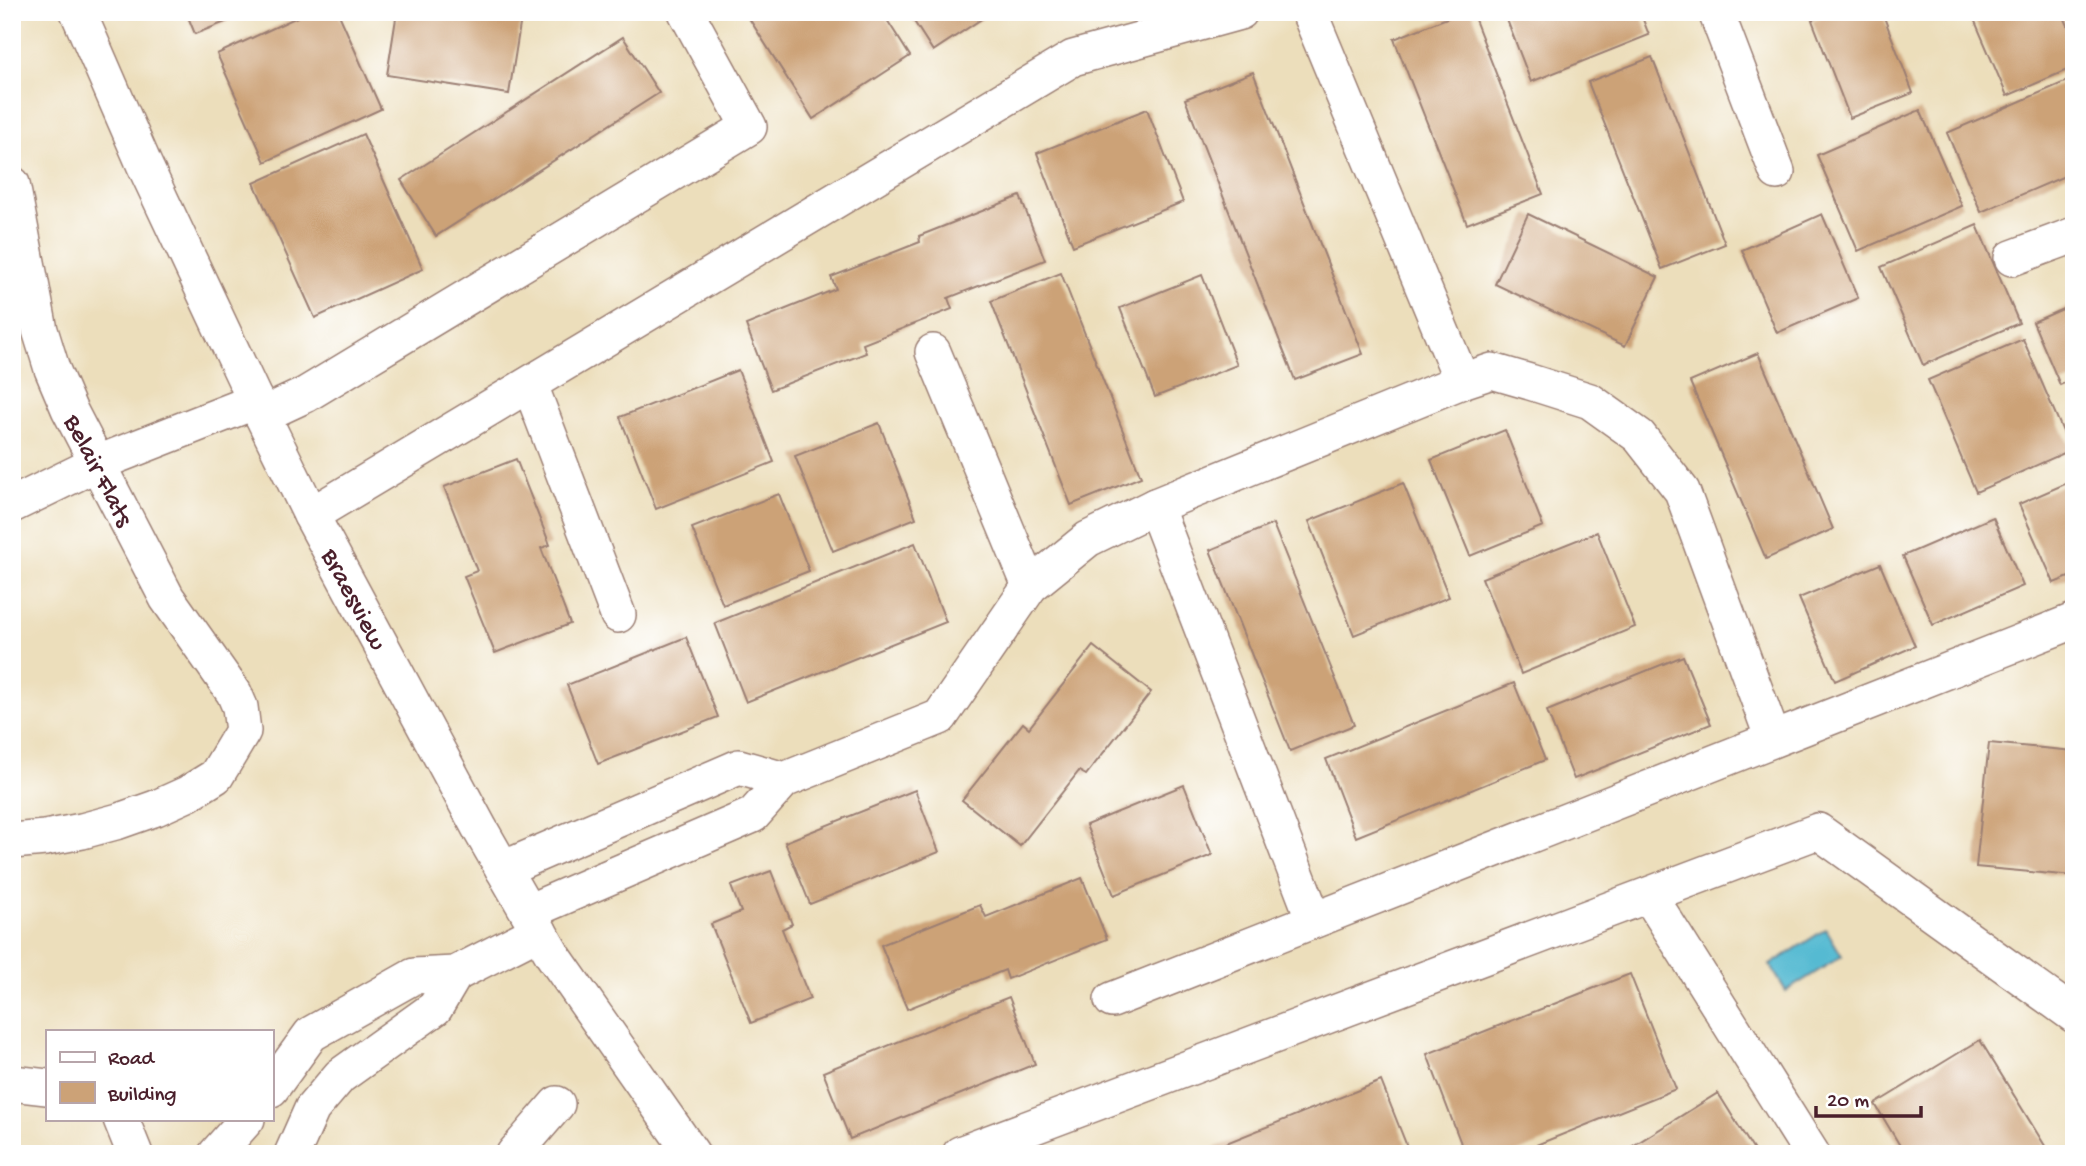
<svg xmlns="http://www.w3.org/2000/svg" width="2086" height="1166" font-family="'Gochi Hand',sans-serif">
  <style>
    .water { fill: #54bad2; stroke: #4f6c7e; stroke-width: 2 }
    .building { fill: #cca277 }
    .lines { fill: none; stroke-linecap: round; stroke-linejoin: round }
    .minor-casing { stroke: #9b7e73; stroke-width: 38 }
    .minor { stroke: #fff; stroke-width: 35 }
    .labels { text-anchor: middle; stroke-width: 7; stroke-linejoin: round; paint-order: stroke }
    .street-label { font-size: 26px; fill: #4a1f2b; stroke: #fff }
  </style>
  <rect width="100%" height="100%" fill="#fff"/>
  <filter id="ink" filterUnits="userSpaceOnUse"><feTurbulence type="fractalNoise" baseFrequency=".0143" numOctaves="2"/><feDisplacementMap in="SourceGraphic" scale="14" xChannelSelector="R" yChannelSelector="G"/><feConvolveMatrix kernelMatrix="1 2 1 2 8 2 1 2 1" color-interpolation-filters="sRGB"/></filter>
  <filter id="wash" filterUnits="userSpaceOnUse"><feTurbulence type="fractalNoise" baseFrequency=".00686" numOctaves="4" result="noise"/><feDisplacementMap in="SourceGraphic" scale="28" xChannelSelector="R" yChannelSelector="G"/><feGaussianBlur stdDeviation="1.57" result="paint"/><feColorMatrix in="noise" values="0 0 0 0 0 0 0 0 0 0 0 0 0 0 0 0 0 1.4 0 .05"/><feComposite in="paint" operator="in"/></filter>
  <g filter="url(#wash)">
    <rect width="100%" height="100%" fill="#ecdebb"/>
    <path class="water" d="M1826,929L1842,956L1786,991L1770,965Z"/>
    <g id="blocks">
      <g class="building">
        <path d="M186,12H251L195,34Z"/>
        <path d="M308,12H338L381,109L265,162L217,54Z"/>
        <path d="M397,12H522L509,94L387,75Z"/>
        <path d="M745,12H882L910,56L813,119Z"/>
        <path d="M908,12H992L933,51Z"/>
        <path d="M1462,12H1472L1543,194L1467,224L1394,39Z"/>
        <path d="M1504,12H1640L1649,35L1531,82Z"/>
        <path d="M1831,12H1882L1913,93L1850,118L1812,20Z"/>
        <path d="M1971,12H2062L2074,39V67L2007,96Z"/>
        <path d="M623,37L659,93L436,236L401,180Z"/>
        <path d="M1652,57L1725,244L1662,269L1588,82Z"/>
        <path d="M1253,72L1363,354L1295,380L1185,99Z"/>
        <path d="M2074,78V172L1981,212L1947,133Z"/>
        <path d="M1147,109L1183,202L1073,246L1037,153Z"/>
        <path d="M1920,110L1962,206L1858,251L1817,155Z"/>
        <path d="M363,134L423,269L315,318L254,183Z"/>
        <path d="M1020,196L1045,260L948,298L952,309L863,344L866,353L771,390L746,325L836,289L831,277L920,242L919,236Z"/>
        <path d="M1528,214L1658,277L1625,346L1495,284Z"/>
        <path d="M1822,214L1858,298L1777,333L1742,250Z"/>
        <path d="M1977,225L2019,323L1923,365L1881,267Z"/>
        <path d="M1061,273L1141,477L1071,505L991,301Z"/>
        <path d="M1202,275L1237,365L1155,397L1120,308Z"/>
        <path d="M2074,304V379L2060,385L2033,322Z"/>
        <path d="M2023,339L2071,450L1976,492L1928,380Z"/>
        <path d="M1758,353L1833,529L1766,559L1690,382Z"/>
        <path d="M738,370L774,462L656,509L620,417Z"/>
        <path d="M879,423L916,518L833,551L795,456Z"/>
        <path d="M1505,430L1543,526L1470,556L1431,460Z"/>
        <path d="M516,459L550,545L541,548L570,624L495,653L464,576L477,571L444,487Z"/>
        <path d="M2074,480V575L2054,583L2019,504Z"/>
        <path d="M1403,483L1449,597L1354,635L1309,521Z"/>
        <path d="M779,494L809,571L723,605L692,528Z"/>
        <path d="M1993,517L2023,586L1933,625L1903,556Z"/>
        <path d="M1273,524L1354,725L1290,751L1210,550Z"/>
        <path d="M1597,532L1635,627L1521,674L1482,578Z"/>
        <path d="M915,543L946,622L746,702L715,623Z"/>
        <path d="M1880,564L1915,646L1835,681L1799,598Z"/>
        <path d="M686,637L718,717L598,764L567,685Z"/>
        <path d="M1093,646L1151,692L1086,775L1079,771L1020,846L962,800L1023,723L1029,728Z"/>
        <path d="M1683,656L1711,724L1574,779L1547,711Z"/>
        <path d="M1514,683L1545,760L1356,837L1326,759Z"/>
        <path d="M1989,743L2074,751V876L1976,867Z"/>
        <path d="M1184,785L1212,855L1114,895L1086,825Z"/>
        <path d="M915,790L939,852L810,904L785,842Z"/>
        <path d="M771,871L792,924L782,929L810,999L751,1023L711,924L741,912L731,886Z"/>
        <path d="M1082,878L1107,939L1008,979L1005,970L907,1009L881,945L980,905L986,917Z"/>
        <path d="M1630,974L1676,1089L1514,1154H1465L1427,1054Z"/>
        <path d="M1009,997L1035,1064L850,1139L823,1072Z"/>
        <path d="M1980,1040L2050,1154H1905L1875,1104Z"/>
        <path d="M1381,1081L1410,1154H1199Z"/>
        <path d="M1718,1093L1756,1154H1620Z"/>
      </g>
    </g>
  </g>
  <g filter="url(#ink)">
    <use href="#blocks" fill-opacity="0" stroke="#9b7e73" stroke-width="2"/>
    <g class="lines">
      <g class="minor-casing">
        <g id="minor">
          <path id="s1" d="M78,12L144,164L262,415L311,515L480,829L552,954L692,1154"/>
          <path d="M1309,12L1462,381"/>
          <path d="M1716,12L1777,172"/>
          <path id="s2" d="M12,184L40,330L52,369L69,409L167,598L234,693L240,707L243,731L216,776L187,794L156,808L119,821L82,831L45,838L12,841"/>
          <path d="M2012,258L2074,235"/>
          <path d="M933,352L1030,586"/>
          <path d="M530,385L618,615"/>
          <path d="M262,415L305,395L749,127L686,12"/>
          <path d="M12,505L98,463L256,401"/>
          <path d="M1155,506L1314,920"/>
          <path d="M311,515L1073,58L1240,12"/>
          <path d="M503,869L739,767L784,780"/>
          <path d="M1649,895L1812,1154"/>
          <path d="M528,912L753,815L784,780L940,717L1030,586L1088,539L1155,506L1462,381L1492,371L1530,382L1590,401L1639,436L1682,491L1773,739"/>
          <path d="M1112,1000L2074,621"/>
          <path d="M12,1083L47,1087"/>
          <path d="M271,1089L311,1034L414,976L455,974L539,931"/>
          <path d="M121,1119L135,1154"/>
          <path d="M216,1154L247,1119"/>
          <path d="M292,1154L312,1109L340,1076L435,1008L455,974"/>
          <path d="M514,1154L557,1104"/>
          <path d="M960,1154L1818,831L2074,1015"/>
        </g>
      </g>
      <use href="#minor" class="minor"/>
    </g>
  </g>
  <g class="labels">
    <g class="street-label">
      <text dy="9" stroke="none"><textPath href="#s2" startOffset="301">Belair Flats</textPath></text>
      <text dy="9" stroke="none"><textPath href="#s1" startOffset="649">Braesview</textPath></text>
    </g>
  </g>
  <rect width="2086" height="1166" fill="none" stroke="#fff" stroke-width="42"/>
  <rect x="46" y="1030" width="228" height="91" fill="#ffffff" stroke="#b7a5aa" stroke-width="2"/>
  <rect x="60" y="1052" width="35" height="10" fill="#ffffff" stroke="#b7a5aa" stroke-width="2"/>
  <text x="108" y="1064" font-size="21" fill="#4a1f2b">Road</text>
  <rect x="60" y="1082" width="35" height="21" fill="#cca277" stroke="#b7a5aa" stroke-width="2"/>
  <text x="108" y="1100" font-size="21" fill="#4a1f2b">Building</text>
  <path d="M1816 1106v10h105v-10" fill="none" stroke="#4a1f2b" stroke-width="3.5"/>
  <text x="1827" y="1106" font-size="21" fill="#4a1f2b" stroke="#ffffff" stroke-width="5" paint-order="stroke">20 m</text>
</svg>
